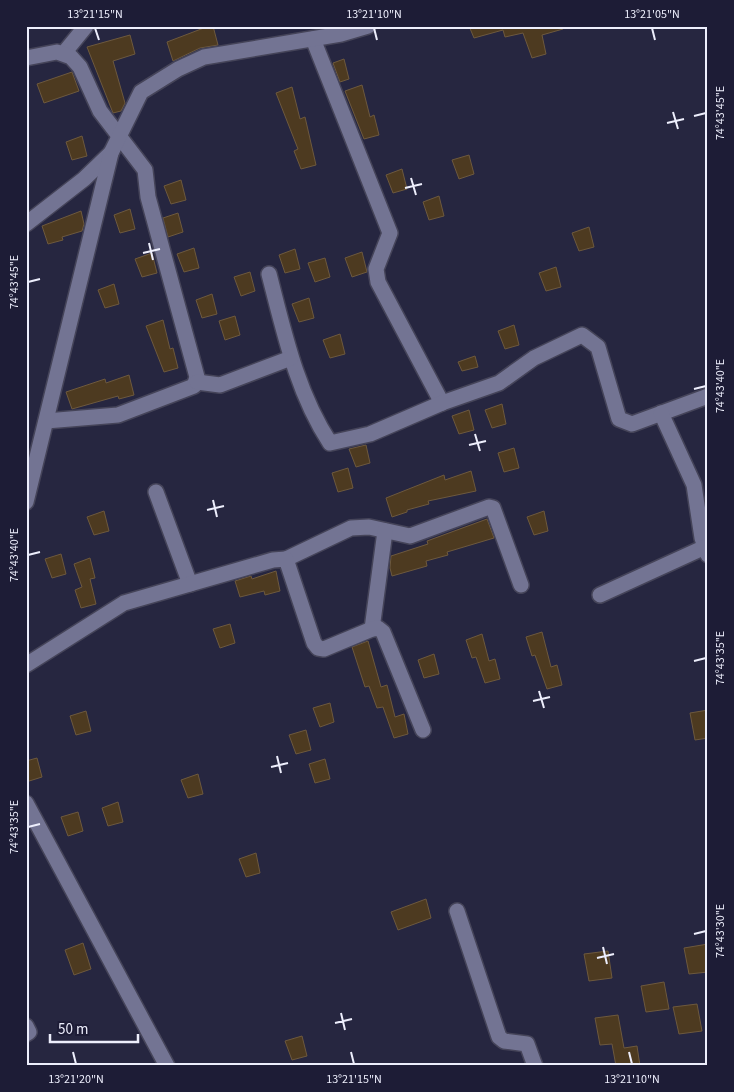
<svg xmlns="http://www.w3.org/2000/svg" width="734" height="1092" font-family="'Source Sans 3',sans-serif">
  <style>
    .building { fill: #4d3a20; stroke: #6d593e }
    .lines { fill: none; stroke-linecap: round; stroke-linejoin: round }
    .minor-casing { stroke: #454459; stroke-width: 18 }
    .minor { stroke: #737493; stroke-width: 15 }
    .ticks { fill: none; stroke: #edeefc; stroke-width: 2 }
    .neatline { fill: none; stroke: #edeefc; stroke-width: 2 }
    .ticks-label { font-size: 12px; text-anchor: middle; fill: #edeefc }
  </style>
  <rect width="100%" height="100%" fill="#262640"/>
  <g class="building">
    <path d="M209,26H213L218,45L200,48L173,61L167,42Z"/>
    <path d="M469,26H563V29L542,35L546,54L532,58L523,33L505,37L503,30L474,38Z"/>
    <path d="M130,35L135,54L113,61L125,103L121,111L113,113L87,47Z"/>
    <path d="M344,59L349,79L340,82L333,63Z"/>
    <path d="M72,72L79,91L44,103L37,84Z"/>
    <path d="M362,85L370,117L374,115L379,135L364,139L345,91Z"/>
    <path d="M292,87L300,119L305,117L316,165L301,169L294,151L298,149L276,93Z"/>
    <path d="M82,136L87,156L72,160L66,142Z"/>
    <path d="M469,155L474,174L459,179L452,160Z"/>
    <path d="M402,169L407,189L393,193L386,175Z"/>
    <path d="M181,180L186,200L171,204L164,186Z"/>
    <path d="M439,196L444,216L429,220L423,202Z"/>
    <path d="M130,209L135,229L120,233L114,215Z"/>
    <path d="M81,211L84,224L82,231L62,237L63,240L48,244L42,226Z"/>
    <path d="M178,213L183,232L168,237L163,218Z"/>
    <path d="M589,227L594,247L579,251L572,233Z"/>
    <path d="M194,248L199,268L184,272L177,254Z"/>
    <path d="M295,249L300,269L285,273L279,255Z"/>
    <path d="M362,252L367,272L352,277L345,258Z"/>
    <path d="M152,253L157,273L142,277L135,259Z"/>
    <path d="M325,258L330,277L315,282L308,263Z"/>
    <path d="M556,267L561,287L546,291L539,273Z"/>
    <path d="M250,272L255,291L241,296L234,277Z"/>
    <path d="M114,284L119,304L105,308L98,290Z"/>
    <path d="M212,294L217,314L202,318L196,300Z"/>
    <path d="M309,298L314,318L299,322L292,304Z"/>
    <path d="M235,316L240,335L225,340L219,321Z"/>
    <path d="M163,320L170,349L173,348L178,368L164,372L146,326Z"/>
    <path d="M514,325L519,345L505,349L498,331Z"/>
    <path d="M340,334L345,354L330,358L323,340Z"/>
    <path d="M475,356L478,367L462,371L458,362Z"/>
    <path d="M129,375L134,395L119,399L118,396L72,409L66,392L105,379L106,383Z"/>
    <path d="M502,404L506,424L492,428L485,410Z"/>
    <path d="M469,410L474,430L459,434L452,416Z"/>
    <path d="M366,445L370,463L356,467L349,449Z"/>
    <path d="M514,448L519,468L504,472L498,453Z"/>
    <path d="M348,468L353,488L338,492L332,473Z"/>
    <path d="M471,471L476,491L428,501L429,504L407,510V512L392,517L386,498L444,475L445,480Z"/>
    <path d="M104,511L109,531L94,535L87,517Z"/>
    <path d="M544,511L548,531L534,535L527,517Z"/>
    <path d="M487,519L494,538L447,552L448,555L426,561L427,566L392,576L390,568L391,556L428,544L427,541Z"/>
    <path d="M61,554L66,574L52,578L45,559Z"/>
    <path d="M90,558L95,578L90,579L96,604L81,608L75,590L82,587L74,564Z"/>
    <path d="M276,571L280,591L265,595L264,591L240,597L235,581L251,576L252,579Z"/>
    <path d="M230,624L235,643L220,648L213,629Z"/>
    <path d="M542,632L551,667L557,665L562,685L547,689L535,655L532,656L526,637Z"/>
    <path d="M482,634L489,661L495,659L500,679L485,683L476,657L472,658L466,640Z"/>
    <path d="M368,641L381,687L387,685L395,717L404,714L408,734L394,738L383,707L377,708L369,686L365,687L352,647Z"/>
    <path d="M434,654L439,674L424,678L418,660Z"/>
    <path d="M330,703L334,722L320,727L313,708Z"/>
    <path d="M708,710V738L695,740L690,713Z"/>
    <path d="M86,711L91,731L76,735L70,716Z"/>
    <path d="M306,730L311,750L296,754L289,735Z"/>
    <path d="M37,758L42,777L26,782V761Z"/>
    <path d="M325,759L330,779L315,783L309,764Z"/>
    <path d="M198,774L203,794L188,798L181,780Z"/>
    <path d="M118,802L123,822L108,826L102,808Z"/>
    <path d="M78,812L83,831L68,836L61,817Z"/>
    <path d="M256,853L260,873L246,877L239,859Z"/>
    <path d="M426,899L431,918L398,930L391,912Z"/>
    <path d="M83,943L91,969L74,975L65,950Z"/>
    <path d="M708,944V972L689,974L684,948Z"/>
    <path d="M608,951L612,978L589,981L584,954Z"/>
    <path d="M664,982L669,1009L646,1012L641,986Z"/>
    <path d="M697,1004L702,1031L679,1034L673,1007Z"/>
    <path d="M618,1015L624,1048L637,1046L640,1066H616L612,1044L600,1045L595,1018Z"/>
    <path d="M302,1036L307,1056L292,1060L285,1041Z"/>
  </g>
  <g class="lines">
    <g class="minor-casing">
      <g id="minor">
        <path d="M313,39L390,233L376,269L378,282L442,403"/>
        <path d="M64,53L86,26"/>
        <path d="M26,58L57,52L71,57L80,67L100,111L145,170L148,197L197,377L194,386L118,415L46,421"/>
        <path d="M26,224L84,179L111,153"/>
        <path d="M269,274C284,332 297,393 330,443L370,434L442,403L499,383L534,358L582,335L598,347L619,419L632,424L708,396"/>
        <path d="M197,382L220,385L291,358"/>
        <path d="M661,413L694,485L702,538L708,555"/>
        <path d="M156,492L190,584"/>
        <path d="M26,502L111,153L141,92L178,69L204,57L341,34L368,26"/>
        <path d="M286,559L351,528L369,527L410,536L489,507L493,508L521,585"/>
        <path d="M600,595L705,547"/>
        <path d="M372,629L385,531"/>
        <path d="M26,665L124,603L273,560L286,559L314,643L318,648L324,649L372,629L378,628L383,632L423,730"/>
        <path d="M26,803L167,1066"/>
        <path d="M457,911L499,1037L504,1041L527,1044L535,1066"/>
        <path d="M26,1026L29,1032L26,1034"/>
      </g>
    </g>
    <use href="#minor" class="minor"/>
  </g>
  <path class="ticks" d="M95,28L99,40M374,28L377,40M652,28L655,40M673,112L678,129M694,116L706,113M667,123L684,119M411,178L416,195M405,188L422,184M149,243L153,260M143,253L160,249M28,282L40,279M694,389L706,386M475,434L480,451M469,445L486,441M213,500L217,517M207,510L224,506M28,555L40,552M694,661L706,658M539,691L544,708M533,701L550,697M277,756L281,773M271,767L288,763M28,827L40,824M694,934L706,931M603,947L607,964M597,958L614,954M341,1013L345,1030M335,1023L352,1019M73,1052L76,1064M351,1052L354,1064M629,1052L632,1064"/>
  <rect width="734" height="1092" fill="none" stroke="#1d1c36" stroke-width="55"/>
  <path d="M50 1034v8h88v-8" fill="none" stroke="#edeefc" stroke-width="2.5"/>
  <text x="58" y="1034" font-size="15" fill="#edeefc" stroke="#1d1c36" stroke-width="4" paint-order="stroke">50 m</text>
  <rect x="28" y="28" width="678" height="1036" class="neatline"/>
  <g class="ticks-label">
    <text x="95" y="18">13°21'15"N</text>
    <text x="374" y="18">13°21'10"N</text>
    <text x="652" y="18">13°21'05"N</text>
    <text transform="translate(720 113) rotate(-90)" y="4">74°43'45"E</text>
    <text transform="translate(14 282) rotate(-90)" y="4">74°43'45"E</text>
    <text transform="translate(720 386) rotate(-90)" y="4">74°43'40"E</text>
    <text transform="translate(14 555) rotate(-90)" y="4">74°43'40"E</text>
    <text transform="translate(720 658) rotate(-90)" y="4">74°43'35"E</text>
    <text transform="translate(14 827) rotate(-90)" y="4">74°43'35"E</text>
    <text transform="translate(720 931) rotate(-90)" y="4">74°43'30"E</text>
    <text x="76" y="1083">13°21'20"N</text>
    <text x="354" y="1083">13°21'15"N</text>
    <text x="632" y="1083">13°21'10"N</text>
  </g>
</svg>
